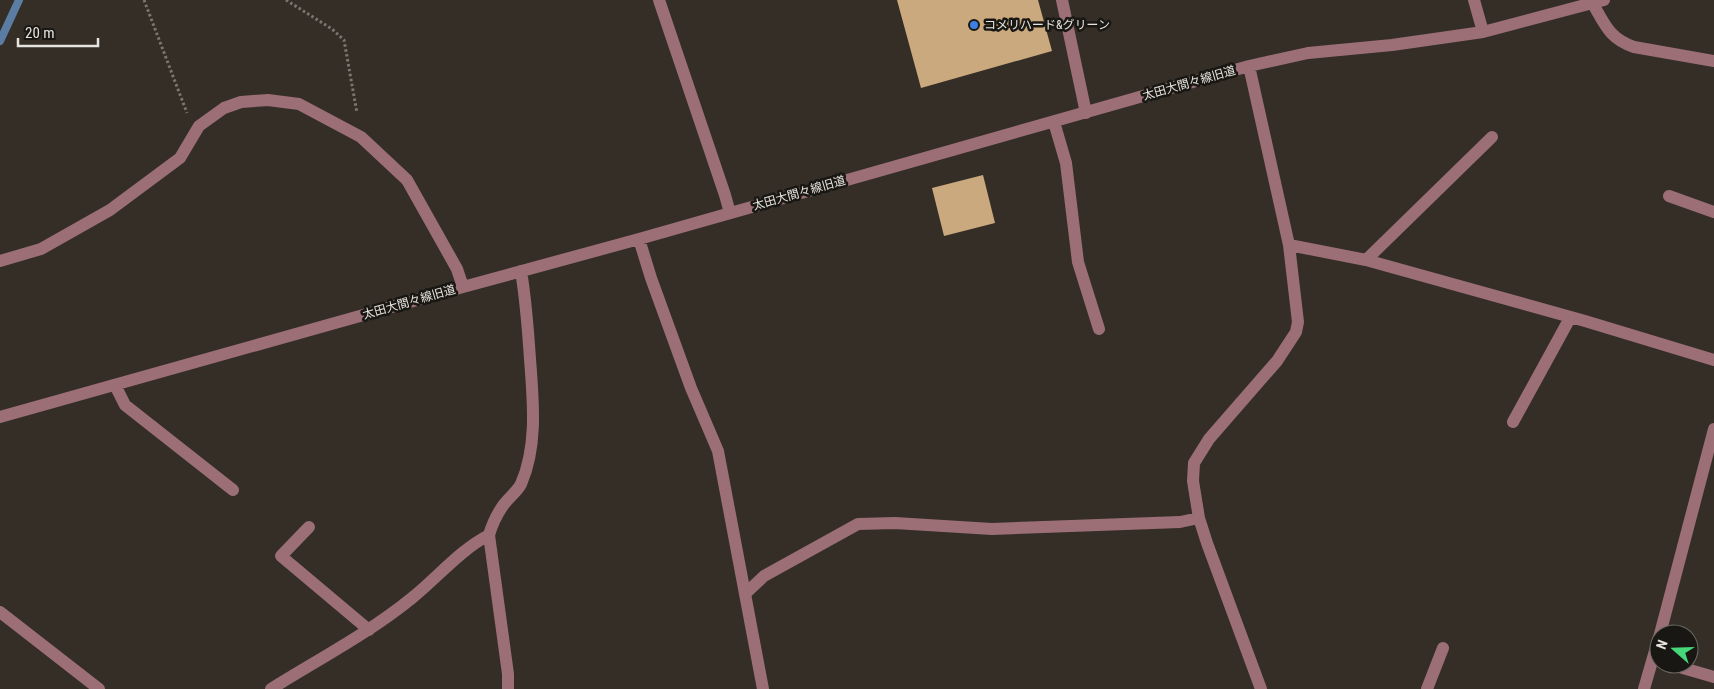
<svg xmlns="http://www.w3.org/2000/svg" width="1714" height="689" font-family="'Roboto Condensed','Noto Sans JP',sans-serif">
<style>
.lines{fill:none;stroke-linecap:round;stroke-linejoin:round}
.stream{stroke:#5c7da3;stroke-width:8}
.building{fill:#cba97e}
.path{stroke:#7b7670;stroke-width:3;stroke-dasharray:2.5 2.5;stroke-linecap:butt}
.minor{stroke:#9c6f76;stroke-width:12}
.shop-dot{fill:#3f7fe0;stroke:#191713;stroke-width:2}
.labels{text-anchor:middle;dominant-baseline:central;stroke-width:5;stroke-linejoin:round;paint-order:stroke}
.poi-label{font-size:12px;fill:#e7e3de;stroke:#191713;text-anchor:start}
.street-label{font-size:12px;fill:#e7e3de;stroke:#191713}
</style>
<rect width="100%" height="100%" fill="#342e27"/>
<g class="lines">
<path class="stream" d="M 0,41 L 19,0"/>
</g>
<path class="building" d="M 897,0 L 1038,0 L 1052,51 L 921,88 Z
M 983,175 L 995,223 L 944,236 L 932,188 Z"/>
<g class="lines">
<path class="path" d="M 144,0 L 187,113
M 286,0 L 332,29 L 344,40 L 357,113"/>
<path class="minor" d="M 659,0 L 725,195 L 730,213
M 1062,0 L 1086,113
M 1474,0 L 1483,32
M 1593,4 C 1605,25 1610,39 1634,47 L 1714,61
M 1249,66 L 1289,245 L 1298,322 L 1296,332 L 1277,361 L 1209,439 L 1194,463 L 1193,481 L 1199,518 L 1207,543 L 1261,689
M 1054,122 L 1066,163 L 1078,262 L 1099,329
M 1669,196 L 1714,212
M 639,239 L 651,278 L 691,388 L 718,451 L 763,689
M 1289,245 L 1366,260 L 1585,321 L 1714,360
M 1366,260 L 1492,137
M 0,261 L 41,249 L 110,210 L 180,158 L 199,126 L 224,108 L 241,102 L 268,100 L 299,104 L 361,137 L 407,180 L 457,269 L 463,287
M 115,385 L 125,405 L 233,490
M 0,417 L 463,287 L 639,239 L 1249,66 L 1308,53 L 1392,45 L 1483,32 L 1604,0
M 1513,422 L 1570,318
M 309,527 L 281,556 L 369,630
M 746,593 L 764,576 L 858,524 L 895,523 L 992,529 L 1180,522 L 1199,518
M 0,612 L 99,689
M 1660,634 L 1714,429
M 1669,664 L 1714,677
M 271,689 C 319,659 369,633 412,598 C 438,577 460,550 489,535
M 508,689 L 508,674 L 489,535 C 492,525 496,516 502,507 C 507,499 517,492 521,484 C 538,445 533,400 530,359 C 528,329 526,301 521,271
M 1427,689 L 1443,648
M 1644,689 L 1659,637"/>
</g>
<circle class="shop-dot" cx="974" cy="25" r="5"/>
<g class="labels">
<g class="poi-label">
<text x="984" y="25">コメリハード&amp;グリーン</text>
</g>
<g class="street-label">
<text transform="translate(1189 83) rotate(-16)">太田大間々線旧道</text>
<text transform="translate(799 193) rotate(-16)">太田大間々線旧道</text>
<text transform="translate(409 302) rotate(-16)">太田大間々線旧道</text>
</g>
</g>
<g transform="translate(1674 649) rotate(290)"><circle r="24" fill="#191713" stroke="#6b6964"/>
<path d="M0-4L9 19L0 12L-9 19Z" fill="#45d77a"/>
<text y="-8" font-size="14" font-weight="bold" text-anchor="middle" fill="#e7e3de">N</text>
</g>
<path d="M18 38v8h80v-8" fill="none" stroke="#e7e3de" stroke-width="2.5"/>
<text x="25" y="38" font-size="15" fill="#e7e3de" stroke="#191713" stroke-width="4" paint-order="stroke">20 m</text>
</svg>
